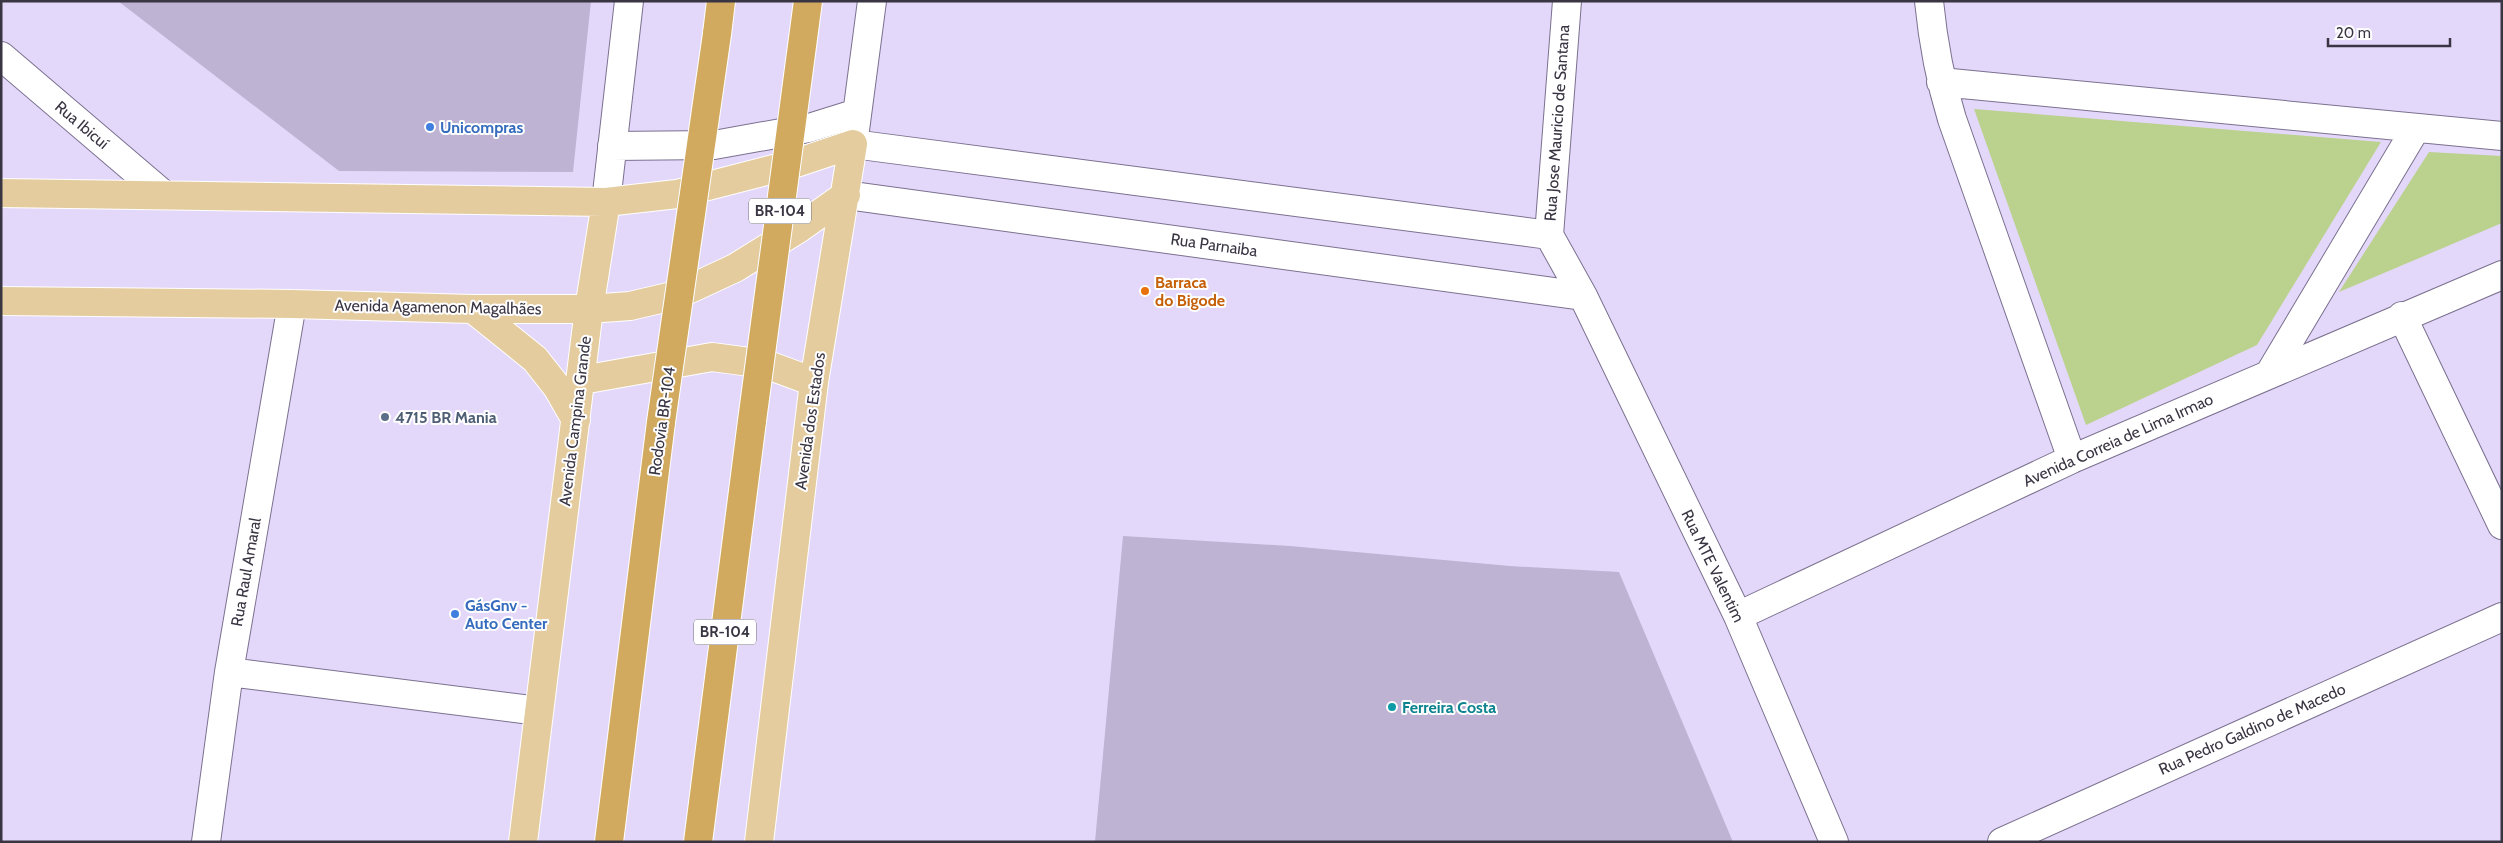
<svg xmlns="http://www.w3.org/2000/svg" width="2503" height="843" font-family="Cabin,sans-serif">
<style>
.green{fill:#bbd18e}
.building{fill:#beb3d3}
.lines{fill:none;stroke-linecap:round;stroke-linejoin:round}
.street-casing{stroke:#7b718f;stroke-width:30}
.secondary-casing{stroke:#7b718f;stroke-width:30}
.primary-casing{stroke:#fff;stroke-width:30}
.highway-casing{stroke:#fff;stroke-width:30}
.street{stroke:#fff;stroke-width:28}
.secondary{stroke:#fff;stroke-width:28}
.primary{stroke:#e4cc9f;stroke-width:28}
.highway{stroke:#d2aa5f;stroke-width:28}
.highway-bridge-casing{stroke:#fff;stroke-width:30;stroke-linecap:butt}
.highway-bridge{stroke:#d2aa5f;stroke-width:28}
.shop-dot{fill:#3f7fe0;stroke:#fff;stroke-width:2}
.food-dot{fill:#e8710a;stroke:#fff;stroke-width:2}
.service-dot{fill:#5c6f8a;stroke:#fff;stroke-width:2}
.culture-dot{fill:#0f9aa8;stroke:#fff;stroke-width:2}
.labels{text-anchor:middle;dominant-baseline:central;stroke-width:4;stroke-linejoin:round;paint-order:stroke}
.shield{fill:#fff;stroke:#75727b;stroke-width:1}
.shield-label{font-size:15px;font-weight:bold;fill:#3a3543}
.street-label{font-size:16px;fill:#3a3543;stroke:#fff}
.shop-label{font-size:16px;font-weight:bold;fill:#366cbe;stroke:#fff;text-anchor:start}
.food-label{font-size:16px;font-weight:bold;fill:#c56008;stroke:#fff;text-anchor:start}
.service-label{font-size:16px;font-weight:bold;fill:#4e5e75;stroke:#fff;text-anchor:start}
.culture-label{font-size:16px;font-weight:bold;fill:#0d838f;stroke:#fff;text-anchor:start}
</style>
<rect width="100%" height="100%" fill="#e4d8fa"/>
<path class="green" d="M 1974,109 L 2381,142 L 2257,345 L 2086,425 Z
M 2429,152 L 2502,156 L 2502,223 L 2339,292 Z"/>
<path class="building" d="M 118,1 L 591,1 L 573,172 L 339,171 Z
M 1123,536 L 1290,546 L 1510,566 L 1619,572 L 1733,842 L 1095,842 Z"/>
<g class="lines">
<defs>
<path id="street" d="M 1567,1 L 1549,235 L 1583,296 L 1738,616 L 1834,842
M 1929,1 C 1933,42 1940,80 1952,119 L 2072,459
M 1941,82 L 2502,136
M 853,144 L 1549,235
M 846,195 L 1583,296
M 2402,316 L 2502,525
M 2270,373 L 2416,128
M 1738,616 L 2072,459 L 2502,275
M 229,672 L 539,711
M 206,842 L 229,672 L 292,304
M 2002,842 L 2502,617"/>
<path id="secondary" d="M 1,56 L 164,195
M 855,130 L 872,1
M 612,146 L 714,145 L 809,128 L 857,113
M 606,202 L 629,1"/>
<path id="primary" d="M 1,193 L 606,202 L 677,194 L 793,164 L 853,144 L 814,382 L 759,842
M 1,301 L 292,304 L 473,309 L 589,309 L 630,306 L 677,295 L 735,268 L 798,229 L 846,195
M 473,309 L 535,359 L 557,387 L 576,420
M 582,380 L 712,357 L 765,364 L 814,382
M 523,842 L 589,309 L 606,202"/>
<path id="highway" d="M 717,34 L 721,1
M 609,842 L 661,422
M 698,842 L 752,421"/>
</defs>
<use href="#street" class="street-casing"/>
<use href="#secondary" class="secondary-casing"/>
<use href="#primary" class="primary-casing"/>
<use href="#highway" class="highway-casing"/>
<use href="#street" class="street"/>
<use href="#secondary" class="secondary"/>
<use href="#primary" class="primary"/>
<use href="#highway" class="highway"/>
<defs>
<path id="highway-bridge" d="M 752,421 L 808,1
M 661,422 L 717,34"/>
</defs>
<use href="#highway-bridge" class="highway-bridge-casing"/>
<use href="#highway-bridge" class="highway-bridge"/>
</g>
<g class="shop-dot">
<circle cx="430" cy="127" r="5"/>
<circle cx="455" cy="614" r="5"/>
</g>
<circle class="food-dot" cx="1145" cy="291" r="5"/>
<circle class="service-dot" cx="385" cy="417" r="5"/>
<circle class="culture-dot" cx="1392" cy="707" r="5"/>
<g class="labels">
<g class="shield">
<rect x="749" y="198.5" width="62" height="25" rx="4"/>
<rect x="694" y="619.5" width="62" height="25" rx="4"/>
</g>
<g class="shield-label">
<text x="780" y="211">BR-104</text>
<text x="725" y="632">BR-104</text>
</g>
<g class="street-label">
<text transform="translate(1557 123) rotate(-86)">Rua Jose Mauricio de Santana</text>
<text transform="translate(82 125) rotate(40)">Rua Ibicuí</text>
<text transform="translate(1214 245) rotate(8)">Rua Parnaiba</text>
<text transform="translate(438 307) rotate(1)">Avenida Agamenon Magalhães</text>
<text transform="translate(575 421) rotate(-83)">Avenida Campina Grande</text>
<text transform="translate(662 421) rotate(-82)">Rodovia BR-104</text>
<text transform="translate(810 421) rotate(-82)">Avenida dos Estados</text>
<text transform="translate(2118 440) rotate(-24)">Avenida Correia de Lima Irmao</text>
<text transform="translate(1713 566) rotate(64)">Rua MTE Valentim</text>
<text transform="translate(246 572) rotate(-80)">Rua Raul Amaral</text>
<text transform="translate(2252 729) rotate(-24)">Rua Pedro Galdino de Macedo</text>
</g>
<g class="shop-label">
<text x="440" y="127">Unicompras</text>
<text x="465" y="605">GásGnv -<tspan x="465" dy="18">Auto Center</tspan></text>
</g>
<g class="food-label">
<text x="1155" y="282">Barraca<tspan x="1155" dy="18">do Bigode</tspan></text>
</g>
<g class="service-label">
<text x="395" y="417">4715 BR Mania</text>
</g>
<g class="culture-label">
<text x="1402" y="707">Ferreira Costa</text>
</g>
</g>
<rect width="2503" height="843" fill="none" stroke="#3a3543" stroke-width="5"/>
<path d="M2328 38v8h122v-8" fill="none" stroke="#3a3543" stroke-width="2.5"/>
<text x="2336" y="38" font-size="15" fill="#3a3543" stroke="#ffffff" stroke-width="4" paint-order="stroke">20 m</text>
</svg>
